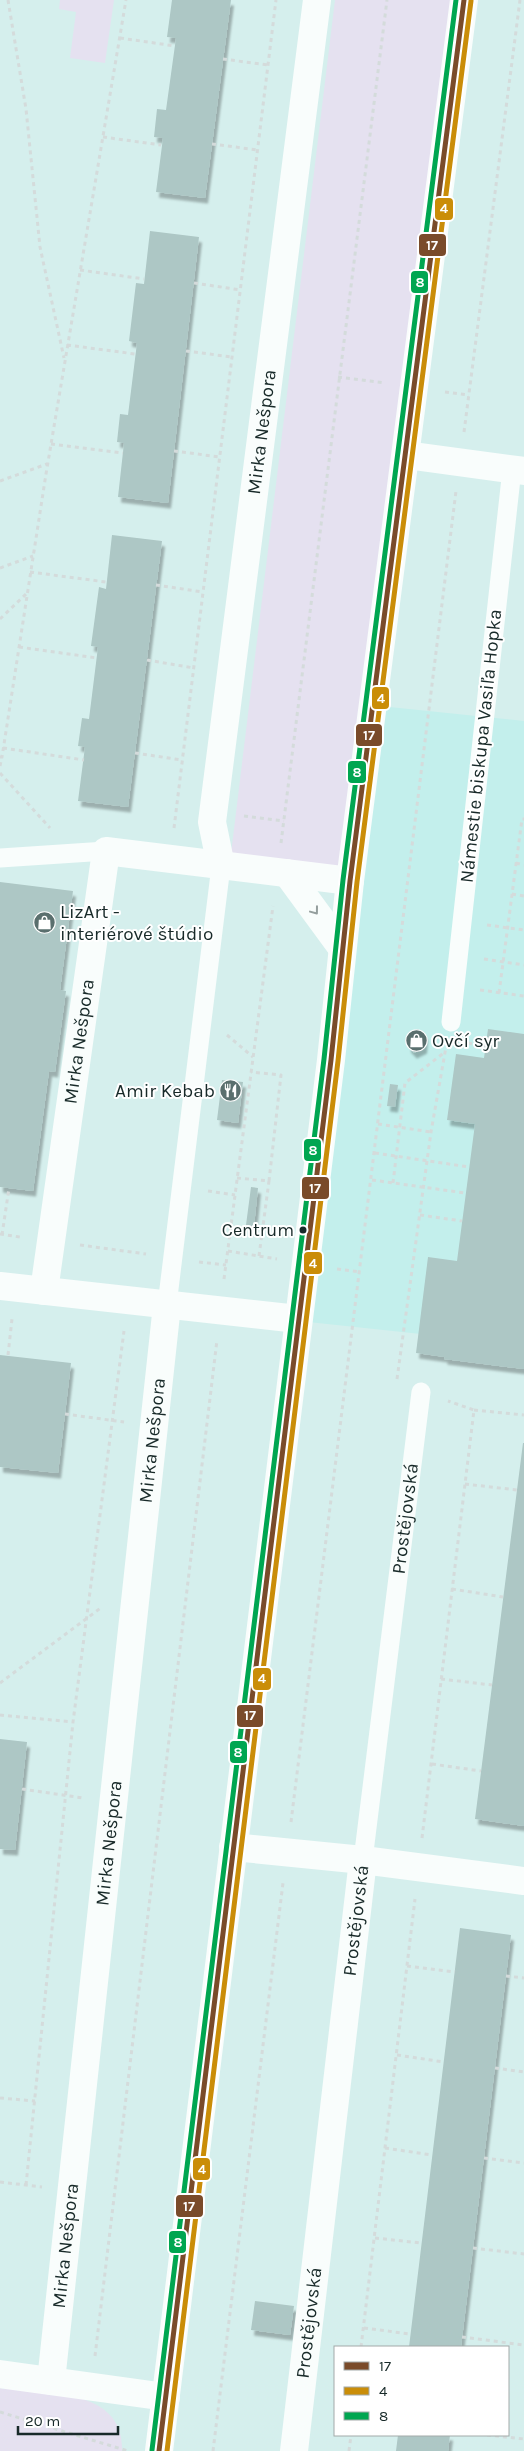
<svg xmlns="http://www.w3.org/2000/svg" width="524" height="2451" font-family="Karla,sans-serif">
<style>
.built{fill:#c3efec}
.green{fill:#e5e1f0}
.building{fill:#adc7c5;filter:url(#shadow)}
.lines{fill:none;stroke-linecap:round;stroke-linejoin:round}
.path{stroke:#d4dbdb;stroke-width:3;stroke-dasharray:4 4;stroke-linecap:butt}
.service{stroke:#f9fdfc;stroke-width:19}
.minor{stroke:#f9fdfc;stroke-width:28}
.tertiary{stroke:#f9fdfc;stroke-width:28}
.bus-1-casing{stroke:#fff;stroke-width:9}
.bus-2-casing{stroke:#fff;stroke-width:9}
.bus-3-casing{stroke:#fff;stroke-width:9}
.bus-1{stroke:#7a4b2a;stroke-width:5}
.bus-2{stroke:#ca8d08;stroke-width:5}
.bus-3{stroke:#00a651;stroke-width:5}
.oneway{stroke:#949e9d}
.bus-dot{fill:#182a29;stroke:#fff;stroke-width:2}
.labels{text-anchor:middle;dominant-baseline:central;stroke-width:4;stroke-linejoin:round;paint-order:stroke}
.bus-label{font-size:18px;fill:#182a29;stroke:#fff;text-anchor:end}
.street-label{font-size:19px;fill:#182a29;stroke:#fff}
.poi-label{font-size:19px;fill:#182a29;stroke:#fff;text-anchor:start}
.line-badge{stroke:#fff;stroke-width:2}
.badge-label{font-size:14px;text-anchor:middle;font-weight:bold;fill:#fff}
</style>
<defs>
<filter id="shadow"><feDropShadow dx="3" dy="5.5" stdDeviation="1" flood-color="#0004"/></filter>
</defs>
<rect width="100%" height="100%" fill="#d5efed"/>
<path class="built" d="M 380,706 L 524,721 L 524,1345 L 299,1321 Z"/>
<path class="green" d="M 60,0 L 114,0 L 105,63 L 70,58 L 76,12 L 59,9 Z
M 335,0 L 461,0 L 359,870 L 230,862 Z
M 0,2388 C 44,2393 125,2388 122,2451 L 0,2451 Z"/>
<path class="building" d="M 172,0 L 231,0 L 205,198 L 156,192 L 163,138 L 154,137 L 157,109 L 166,110 L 176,38 L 167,37 Z
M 150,231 L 199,237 L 168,503 L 118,497 L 124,443 L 117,442 L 120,414 L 128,415 L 137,343 L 129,341 L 136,283 L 144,284 Z
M 112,535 L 162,541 L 128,807 L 78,801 L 85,747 L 78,746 L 82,718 L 89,719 L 98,647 L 91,646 L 99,587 L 106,589 Z
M 0,882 L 73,891 L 60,990 L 66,991 L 55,1072 L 49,1071 L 33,1191 L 0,1187 Z
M 418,1029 L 425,1035 L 424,1048 L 414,1053 L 408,1047 L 409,1034 Z
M 488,1029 L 524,1034 L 524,1369 L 444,1359 L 445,1357 L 416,1353 L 428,1257 L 457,1261 L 475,1124 L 447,1120 L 456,1054 L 484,1058 Z
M 222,1080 L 243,1082 L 238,1123 L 217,1120 Z
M 390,1084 L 398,1085 L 395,1107 L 387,1106 Z
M 251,1187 L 258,1188 L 254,1226 L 246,1225 Z
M 0,1355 L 71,1363 L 58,1473 L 0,1467 Z
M 523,1443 L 524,1443 L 524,1826 L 475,1819 Z
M 0,1739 L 27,1742 L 15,1850 L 0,1849 Z
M 460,1928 L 511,1935 L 461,2347 L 409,2347 Z
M 255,2301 L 294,2306 L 290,2335 L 251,2330 Z
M 398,2435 L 450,2435 L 448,2451 L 396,2451 Z"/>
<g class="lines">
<path class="path" d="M 8,0 L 26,109 L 40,247 L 64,358
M 120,38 L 175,46
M 223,59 L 268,65
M 103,137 L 161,145
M 212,144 L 258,150
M 80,270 L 144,279
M 194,283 L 241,290
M 67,345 L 135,354
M 186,351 L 232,357
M 338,377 L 385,383
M 445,392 L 469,395
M 464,432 L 520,0
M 51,444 L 123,453
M 174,451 L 220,457
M 0,481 L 47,464
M 0,568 L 33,556
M 30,572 L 106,582
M 156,585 L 203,592
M 0,619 L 26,594
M 19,647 L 97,658
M 147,660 L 194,668
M 3,748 L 84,760
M 135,753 L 182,760
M 0,757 L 2,757 L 46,474 L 126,0
M 0,766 L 2,757
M 0,773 L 50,828
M 244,816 L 284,821
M 174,828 L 276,0
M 281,843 L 387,0
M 516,863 L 524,865
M 512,894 L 524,896
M 487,925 L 524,930
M 484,959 L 524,965
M 480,990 L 524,996
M 499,993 L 522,819 L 524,819
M 227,1035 L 253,1057
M 468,1043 L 486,1046
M 378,1124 L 431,1132
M 375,1153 L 469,1167
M 237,1178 L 269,1181 L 281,1075 L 251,1072
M 372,1180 L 465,1193
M 393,1183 L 405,1083 L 445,1052
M 208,1191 L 235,1195
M 420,1215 L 462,1221
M 0,1234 L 20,1237
M 2,1235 L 9,1188
M 80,1245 L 146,1254
M 228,1251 L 277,1259
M 259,1256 L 269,1181
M 199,1262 L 226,1265
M 337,1269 L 360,1272
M 224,1279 L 273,906
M 8,1355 L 12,1319
M 397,1379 L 431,1132 L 446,1047
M 474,1410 L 524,1415
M 65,1414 L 124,1422
M 465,1484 L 517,1490
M 452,1589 L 503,1597
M 441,1679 L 492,1685
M 0,1683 L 102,1607
M 0,1715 L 73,1722
M 432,1764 L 481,1771
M 22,1789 L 83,1798
M 291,1822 L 456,491
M 422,1838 L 474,1410 L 448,1401
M 407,1966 L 455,1972
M 506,1976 L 524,1978
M 397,2055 L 444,2062
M 495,2068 L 524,2072
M 0,2098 L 35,2101
M 385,2148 L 432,2155
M 484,2158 L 524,2163
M 0,2182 L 42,2187
M 26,2185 L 73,1722 L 124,1331
M 375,2238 L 421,2243
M 473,2248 L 524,2254
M 364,2328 L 410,2334
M 462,2337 L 524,2345
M 361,2347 L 415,1899
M 95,2356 L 217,1340
M 0,2412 L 128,2451
M 487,2435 L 524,2439
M 213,2451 L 283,1883
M 349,2451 L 351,2435"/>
<g class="service">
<path d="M 0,858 L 106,851"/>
<path d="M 451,1022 L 512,469"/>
<path d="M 167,1305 L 221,866"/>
<path id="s1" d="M 363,1860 L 421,1392"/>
</g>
<g class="minor">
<path d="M 406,455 L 524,471"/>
<path id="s2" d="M 221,866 L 212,822 L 317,0"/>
<path d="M 287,873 L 342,948"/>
<path d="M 0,1286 L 298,1319"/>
<path id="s3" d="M 44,1291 L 106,851 L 350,881"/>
<path d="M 233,1847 L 363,1860 L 524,1881"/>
<path d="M 0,2374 L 166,2397"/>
<path id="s4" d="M 51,2381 L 167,1305"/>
<path id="s5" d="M 294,2451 L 363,1860"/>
</g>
<path class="tertiary" d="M 159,2451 L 331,1060 L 350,881 L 464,0"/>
<defs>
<path id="bus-1" d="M 159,2451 L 331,1060 L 350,881 L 464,0"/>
<path id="bus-2" d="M 167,2451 L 338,1061 L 357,882 L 471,1"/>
<path id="bus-3" d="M 152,2450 L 324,1059 L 343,880 L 456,0"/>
</defs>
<use href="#bus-1" class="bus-1-casing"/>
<use href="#bus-2" class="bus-2-casing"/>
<use href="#bus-3" class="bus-3-casing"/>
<use href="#bus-1" class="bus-1"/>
<use href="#bus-2" class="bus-2"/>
<use href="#bus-3" class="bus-3"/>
</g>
<defs><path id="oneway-chevron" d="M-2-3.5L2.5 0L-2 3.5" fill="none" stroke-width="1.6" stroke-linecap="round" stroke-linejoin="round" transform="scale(1.25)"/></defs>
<use class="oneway" href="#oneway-chevron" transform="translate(315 911) rotate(53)"/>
<defs>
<symbol id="shop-disc" viewBox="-11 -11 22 22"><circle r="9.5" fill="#5a6f6e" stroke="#fff"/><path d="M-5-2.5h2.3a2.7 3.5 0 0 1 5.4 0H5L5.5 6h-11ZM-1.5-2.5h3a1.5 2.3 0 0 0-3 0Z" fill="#fff"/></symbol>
<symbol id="restaurant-disc" viewBox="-11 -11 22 22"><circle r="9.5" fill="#5a6f6e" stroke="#fff"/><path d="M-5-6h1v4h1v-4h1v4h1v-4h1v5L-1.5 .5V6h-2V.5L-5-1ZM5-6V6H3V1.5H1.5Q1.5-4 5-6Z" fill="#fff"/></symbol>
</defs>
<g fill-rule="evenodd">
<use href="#shop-disc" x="32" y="910" width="25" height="25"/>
<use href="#shop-disc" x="404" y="1028" width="25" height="25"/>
<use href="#restaurant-disc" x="218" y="1078" width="25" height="25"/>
</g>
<circle class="bus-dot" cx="303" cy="1230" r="4.5"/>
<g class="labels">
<g class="bus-label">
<text x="294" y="1230">Centrum</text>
</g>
<g class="street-label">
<text stroke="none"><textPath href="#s2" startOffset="438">Mirka Nešpora</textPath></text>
<text transform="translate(481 746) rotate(-84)">Námestie biskupa Vasiľa Hopka</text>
<text stroke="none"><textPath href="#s3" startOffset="252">Mirka Nešpora</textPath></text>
<text stroke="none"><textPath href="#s4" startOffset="946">Mirka Nešpora</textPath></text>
<text stroke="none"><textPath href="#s1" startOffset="344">Prostějovská</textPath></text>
<text stroke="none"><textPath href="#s4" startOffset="541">Mirka Nešpora</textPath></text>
<text stroke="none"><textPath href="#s5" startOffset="534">Prostějovská</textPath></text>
<text stroke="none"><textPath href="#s4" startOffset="136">Mirka Nešpora</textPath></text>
<text stroke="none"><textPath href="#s5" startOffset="129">Prostějovská</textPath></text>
</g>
<g class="poi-label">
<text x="60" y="912">LizArt -<tspan x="60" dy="22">interiérové štúdio</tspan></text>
<text x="432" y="1041">Ovčí syr</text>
<text x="215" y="1091" text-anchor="end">Amir Kebab</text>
</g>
</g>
<g class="line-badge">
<rect x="434" y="197" width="20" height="24" rx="5" fill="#ca8d08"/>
<rect x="418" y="233" width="29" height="24" rx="5" fill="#7a4b2a"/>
<rect x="410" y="270" width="19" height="24" rx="5" fill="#00a651"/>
<rect x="371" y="686" width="19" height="24" rx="5" fill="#ca8d08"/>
<rect x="355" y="723" width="28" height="24" rx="5" fill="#7a4b2a"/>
<rect x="347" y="760" width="20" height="24" rx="5" fill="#00a651"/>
<rect x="303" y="1138" width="19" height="24" rx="5" fill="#00a651"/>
<rect x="301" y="1176" width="29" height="24" rx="5" fill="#7a4b2a"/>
<rect x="303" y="1251" width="20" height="24" rx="5" fill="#ca8d08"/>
<rect x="252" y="1667" width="20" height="24" rx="5" fill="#ca8d08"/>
<rect x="236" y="1704" width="28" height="24" rx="5" fill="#7a4b2a"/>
<rect x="229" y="1740" width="19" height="24" rx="5" fill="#00a651"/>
<rect x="192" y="2157" width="19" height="24" rx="5" fill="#ca8d08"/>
<rect x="175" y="2194" width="29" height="24" rx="5" fill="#7a4b2a"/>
<rect x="168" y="2230" width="19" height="24" rx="5" fill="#00a651"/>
</g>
<g class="badge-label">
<text x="444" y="213">4</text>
<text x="432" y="250">17</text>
<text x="420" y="287">8</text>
<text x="381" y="703">4</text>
<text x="369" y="740">17</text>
<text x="357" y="777">8</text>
<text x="313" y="1155">8</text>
<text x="315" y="1193">17</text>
<text x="313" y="1268">4</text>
<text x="262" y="1683">4</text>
<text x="250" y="1720">17</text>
<text x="238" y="1757">8</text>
<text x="202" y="2174">4</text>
<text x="189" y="2211">17</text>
<text x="178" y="2247">8</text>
</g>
<rect x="334" y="2346" width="175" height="90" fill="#ffffff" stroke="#a3aaa9"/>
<rect x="344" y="2362" width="25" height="8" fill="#7a4b2a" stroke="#a3aaa9"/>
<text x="379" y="2371" font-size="15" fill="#182a29">17</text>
<rect x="344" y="2387" width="25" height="8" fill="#ca8d08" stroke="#a3aaa9"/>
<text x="379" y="2396" font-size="15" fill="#182a29">4</text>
<rect x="344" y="2412" width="25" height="8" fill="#00a651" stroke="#a3aaa9"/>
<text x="379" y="2421" font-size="15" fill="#182a29">8</text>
<path d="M18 2426v8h100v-8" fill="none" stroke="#182a29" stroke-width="2.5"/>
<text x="25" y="2426" font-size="15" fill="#182a29" stroke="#ffffff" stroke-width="4" paint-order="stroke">20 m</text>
</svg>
